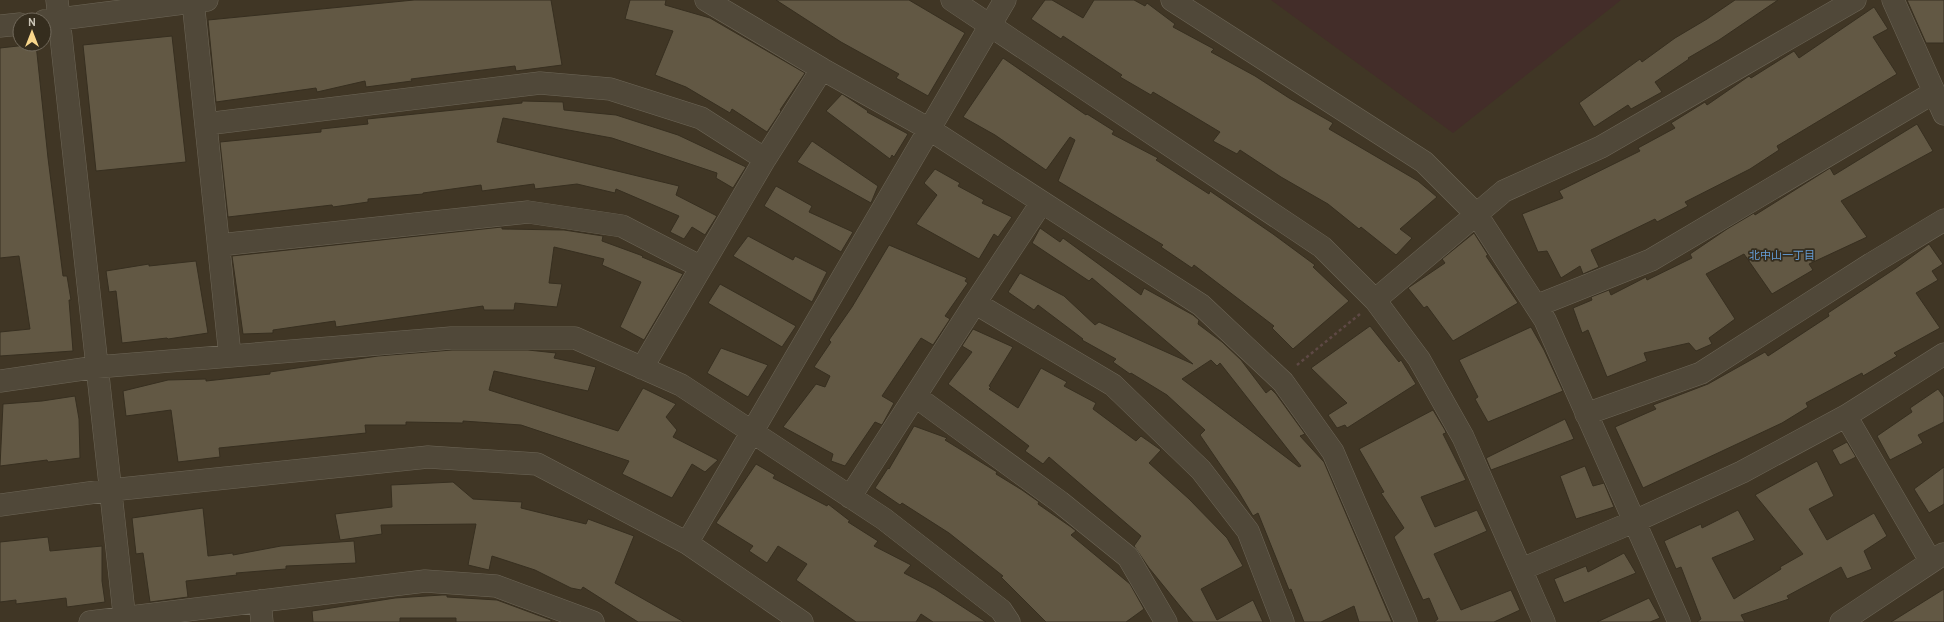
<svg xmlns="http://www.w3.org/2000/svg" width="1944" height="622" font-family="Overpass,'Noto Sans JP',sans-serif">
<style>
.green{fill:#432d29}
.building{fill:#625844;stroke:#372f20;fill-rule:evenodd}
.lines{fill:none;stroke-linecap:round;stroke-linejoin:round}
.minor-casing{stroke:#6d6657;stroke-width:23}
.path{stroke:#5e4945;stroke-width:2.5;stroke-dasharray:3 3;stroke-linecap:butt}
.minor{stroke:#504839;stroke-width:22}
.labels{text-anchor:middle;dominant-baseline:central;stroke-width:3.5;stroke-linejoin:round;paint-order:stroke}
.neighbourhood-label{font-size:11px;fill:#659dd6;stroke:#352d1e}
</style>
<rect width="100%" height="100%" fill="#403625"/>
<path class="green" d="M 1271,0 L 1621,0 L 1453,133 Z"/>
<path class="building" d="M 414,0 L 551,0 L 562,65 L 516,71 L 515,66 L 411,79 L 412,81 L 366,87 L 365,81 L 317,92 L 316,88 L 216,102 L 208,20 Z
M 630,0 L 666,0 L 665,5 L 710,18 L 805,73 L 780,110 L 781,111 L 767,132 L 732,109 L 730,113 L 686,87 L 655,75 L 673,31 L 625,19 Z
M 776,0 L 909,0 L 965,33 L 928,96 L 896,78 L 899,74 L 841,42 Z
M 1045,0 L 1052,0 L 1083,18 L 1094,0 L 1134,0 L 1145,6 L 1147,3 L 1175,24 L 1173,27 L 1214,49 L 1211,52 L 1255,76 L 1289,98 L 1333,123 L 1329,129 L 1418,181 L 1437,197 L 1400,229 L 1412,238 L 1396,255 L 1361,227 L 1359,229 L 1328,204 L 1281,177 L 1240,150 L 1237,154 L 1213,141 L 1220,132 L 1153,92 L 1151,95 L 1120,77 L 1122,75 L 1063,36 L 1061,39 L 1031,19 Z
M 1735,0 L 1778,0 L 1719,40 L 1688,58 L 1689,59 L 1655,82 L 1662,92 L 1631,109 L 1628,105 L 1594,127 L 1579,103 L 1640,59 L 1642,62 L 1675,38 L 1707,19 Z
M 1907,0 L 1944,0 L 1944,43 L 1926,43 Z
M 1874,7 L 1888,29 L 1873,37 L 1897,74 L 1777,146 L 1779,150 L 1750,169 L 1685,202 L 1688,206 L 1657,222 L 1655,219 L 1591,250 L 1599,267 L 1583,274 L 1580,266 L 1561,278 L 1547,251 L 1538,252 L 1522,214 L 1563,198 L 1559,191 L 1640,151 L 1638,148 L 1675,128 L 1671,123 L 1705,102 L 1707,105 L 1749,76 L 1751,78 L 1794,51 L 1799,58 Z
M 172,36 L 186,162 L 96,171 L 83,45 Z
M 36,44 L 48,158 L 63,276 L 67,276 L 71,300 L 69,300 L 73,351 L 0,356 L 0,332 L 30,329 L 19,256 L 0,258 L 0,48 Z
M 1003,58 L 1086,115 L 1087,114 L 1114,131 L 1112,134 L 1158,158 L 1156,160 L 1209,194 L 1210,191 L 1273,234 L 1315,265 L 1313,267 L 1349,301 L 1293,349 L 1272,328 L 1274,326 L 1194,265 L 1192,268 L 1161,247 L 1163,245 L 1058,181 L 1075,140 L 1070,137 L 1046,170 L 995,135 L 963,117 Z
M 842,94 L 868,111 L 867,112 L 908,134 L 894,157 L 892,155 L 890,159 L 826,111 Z
M 522,101 L 563,102 L 564,110 L 616,115 L 678,135 L 746,167 L 733,188 L 716,178 L 717,173 L 612,138 L 503,118 L 497,142 L 679,186 L 676,195 L 717,216 L 705,235 L 692,227 L 684,239 L 670,232 L 679,216 L 616,189 L 615,193 L 577,184 L 535,189 L 534,184 L 482,191 L 481,185 L 423,193 L 423,194 L 368,199 L 368,202 L 333,207 L 332,205 L 228,217 L 220,142 L 321,132 L 321,129 L 368,124 L 367,119 L 522,103 Z
M 1917,124 L 1933,151 L 1841,201 L 1867,237 L 1809,264 L 1813,270 L 1772,294 L 1744,254 L 1706,274 L 1735,319 L 1709,338 L 1712,344 L 1696,351 L 1689,343 L 1644,353 L 1647,361 L 1607,377 L 1588,330 L 1582,333 L 1573,308 L 1592,300 L 1591,297 L 1609,290 L 1611,295 L 1646,277 L 1647,280 L 1692,258 L 1690,254 L 1727,229 L 1754,213 L 1755,215 L 1830,168 L 1834,175 Z
M 812,141 L 878,186 L 871,203 L 797,162 Z
M 935,169 L 960,183 L 958,186 L 984,200 L 982,203 L 1012,217 L 998,237 L 994,234 L 979,259 L 916,224 L 937,195 L 924,183 Z
M 776,186 L 812,206 L 809,212 L 853,232 L 841,252 L 764,206 Z
M 502,227 L 502,229 L 564,230 L 603,236 L 602,241 L 643,256 L 642,257 L 683,274 L 644,340 L 620,327 L 641,282 L 602,265 L 604,259 L 554,247 L 549,283 L 562,284 L 557,307 L 515,303 L 514,310 L 484,310 L 483,306 L 336,327 L 335,321 L 273,330 L 273,333 L 243,334 L 232,256 Z
M 1040,228 L 1060,242 L 1063,238 L 1141,295 L 1144,288 L 1193,315 L 1199,320 L 1198,324 L 1222,342 L 1241,360 L 1266,393 L 1271,389 L 1276,394 L 1305,434 L 1300,436 L 1324,462 L 1392,622 L 1359,622 L 1354,606 L 1321,622 L 1304,622 L 1291,589 L 1289,590 L 1258,513 L 1253,516 L 1237,489 L 1200,435 L 1205,430 L 1167,395 L 1131,373 L 1130,374 L 1113,362 L 1116,359 L 1082,340 L 1083,339 L 1038,305 L 1034,310 L 1008,292 L 1020,273 L 1064,296 L 1095,325 L 1099,322 L 1193,364 L 1092,278 L 1089,281 L 1032,243 ZM 1211,360 L 1217,366 L 1220,363 L 1301,466 L 1299,467 L 1182,379 Z
M 1474,233 L 1488,255 L 1486,256 L 1518,303 L 1453,341 L 1427,306 L 1424,308 L 1408,288 L 1445,263 L 1442,259 Z
M 748,236 L 793,260 L 795,256 L 827,272 L 812,302 L 733,256 Z
M 1929,244 L 1943,264 L 1932,271 L 1938,280 L 1916,293 L 1940,328 L 1894,353 L 1897,356 L 1863,376 L 1862,373 L 1806,403 L 1808,407 L 1782,423 L 1643,488 L 1615,427 L 1656,409 L 1653,405 L 1708,384 L 1765,352 L 1768,356 L 1829,316 L 1828,313 L 1896,268 Z
M 889,245 L 967,278 L 965,281 L 968,283 L 945,316 L 950,319 L 933,345 L 921,338 L 882,396 L 894,403 L 882,425 L 875,422 L 845,466 L 831,461 L 833,454 L 783,427 L 816,384 L 825,387 L 830,376 L 814,367 L 831,342 L 829,340 L 852,307 Z
M 196,261 L 208,333 L 168,339 L 167,338 L 122,343 L 116,291 L 109,292 L 106,271 L 149,264 L 149,266 Z
M 720,284 L 796,326 L 782,347 L 708,303 Z
M 1370,326 L 1399,362 L 1401,360 L 1416,384 L 1347,428 L 1345,425 L 1337,428 L 1328,415 L 1347,403 L 1311,368 Z
M 1531,327 L 1544,350 L 1563,391 L 1488,422 L 1475,399 L 1478,397 L 1459,360 Z
M 973,329 L 1013,347 L 989,386 L 991,387 L 989,389 L 1018,408 L 1041,368 L 1067,382 L 1064,386 L 1096,403 L 1093,409 L 1136,441 L 1141,436 L 1161,450 L 1149,463 L 1189,499 L 1227,538 L 1243,566 L 1201,589 L 1217,620 L 1253,600 L 1263,622 L 1193,622 L 1149,568 L 1134,546 L 1141,536 L 1049,457 L 1043,464 L 1025,451 L 1029,446 L 948,384 L 972,352 L 962,346 Z
M 721,348 L 768,365 L 748,397 L 707,373 Z
M 452,350 L 528,350 L 556,353 L 554,358 L 596,367 L 588,391 L 494,371 L 489,390 L 618,431 L 643,388 L 676,404 L 666,417 L 677,430 L 673,437 L 718,460 L 705,472 L 692,464 L 672,498 L 622,474 L 629,461 L 521,425 L 463,421 L 463,423 L 406,422 L 406,425 L 365,425 L 366,433 L 219,448 L 220,457 L 178,462 L 171,410 L 126,416 L 123,391 L 168,380 L 206,379 L 206,381 L 270,374 L 270,372 L 378,356 Z
M 1938,389 L 1944,397 L 1944,422 L 1918,435 L 1923,443 L 1890,460 L 1877,436 L 1912,412 L 1910,408 Z
M 75,396 L 79,419 L 80,458 L 48,462 L 47,460 L 0,466 L 3,404 L 42,401 Z
M 1433,410 L 1445,430 L 1446,433 L 1443,434 L 1466,480 L 1421,497 L 1435,527 L 1477,510 L 1487,531 L 1434,554 L 1461,610 L 1511,590 L 1520,610 L 1494,622 L 1434,622 L 1438,619 L 1429,598 L 1423,600 L 1394,537 L 1404,528 L 1381,493 L 1384,492 L 1359,449 Z
M 1565,419 L 1574,439 L 1491,470 L 1486,458 Z
M 914,426 L 947,438 L 945,440 L 997,472 L 996,474 L 1022,490 L 1039,502 L 1038,504 L 1071,527 L 1076,531 L 1071,535 L 1130,584 L 1144,609 L 1126,622 L 1046,622 L 1001,577 L 1003,576 L 949,533 L 902,503 L 900,505 L 875,488 L 888,468 L 889,469 Z
M 1847,442 L 1856,457 L 1840,465 L 1832,450 Z
M 1817,461 L 1834,496 L 1809,509 L 1827,540 L 1874,513 L 1887,536 L 1864,551 L 1872,569 L 1847,579 L 1841,567 L 1787,596 L 1789,599 L 1741,615 L 1745,622 L 1697,622 L 1701,619 L 1681,567 L 1676,569 L 1664,541 L 1701,524 L 1702,528 L 1738,510 L 1755,540 L 1712,558 L 1734,599 L 1781,569 L 1780,567 L 1803,554 L 1755,495 Z
M 756,464 L 775,475 L 773,478 L 827,506 L 828,504 L 850,521 L 848,522 L 878,541 L 874,546 L 911,565 L 904,573 L 935,589 L 986,622 L 933,622 L 921,614 L 916,622 L 856,622 L 796,580 L 807,564 L 778,546 L 767,563 L 749,551 L 753,546 L 716,523 Z
M 1585,466 L 1593,486 L 1604,483 L 1614,507 L 1576,519 L 1560,476 Z
M 1944,467 L 1944,504 L 1929,513 L 1914,489 Z
M 453,482 L 473,499 L 522,502 L 521,508 L 586,524 L 588,519 L 634,536 L 615,583 L 684,622 L 638,622 L 583,587 L 581,590 L 571,588 L 535,570 L 492,556 L 489,570 L 468,565 L 476,524 L 381,525 L 382,534 L 340,540 L 335,514 L 392,507 L 391,485 Z
M 203,508 L 208,556 L 233,553 L 233,555 L 281,546 L 354,541 L 356,563 L 286,566 L 286,569 L 236,573 L 237,575 L 186,581 L 188,597 L 150,602 L 143,553 L 136,554 L 132,518 Z
M 48,537 L 50,551 L 102,546 L 102,581 L 105,602 L 67,607 L 66,598 L 16,604 L 16,600 L 0,602 L 0,542 Z
M 1624,553 L 1636,573 L 1564,603 L 1554,579 L 1586,566 L 1588,572 Z
M 1944,589 L 1944,622 L 1891,622 Z
M 442,595 L 447,595 L 447,597 L 497,600 L 551,620 L 551,622 L 456,622 L 456,618 L 400,618 L 400,622 L 313,622 L 312,611 L 395,598 Z
M 1649,598 L 1660,618 L 1650,622 L 1597,622 Z"/>
<g class="lines">
<defs>
<path id="minor" d="M 57,0 L 125,622
M 706,0 L 822,69 L 929,129 L 1201,305 L 1283,382 L 1333,452 L 1406,622
M 952,0 L 1322,247 L 1375,300 L 1419,359 L 1463,437 L 1544,622
M 1172,0 L 1424,162 L 1477,215 L 1545,320 L 1679,622
M 1893,0 L 1944,114
M 193,1 L 230,356
M 44,21 L 207,0
M 0,26 L 20,24
M 206,124 L 540,83 L 610,89 L 701,118 L 765,159
M 219,245 L 528,212 L 622,226 L 701,267
M 1375,300 L 1504,191 L 1601,147 L 1855,0
M 975,303 L 1113,385 L 1201,470 L 1248,531 L 1283,622
M 1536,306 L 1651,260 L 1933,93
M 642,368 L 765,159 L 822,69
M 0,381 L 97,367 L 451,338 L 575,338 L 681,385 L 884,519 L 1001,610 L 1009,622
M 915,396 L 1060,502 L 1128,557 L 1166,622
M 1586,414 L 1701,373 L 1871,264 L 1944,220
M 1846,416 L 1931,562
M 850,497 L 975,303 L 1042,202
M 0,505 L 111,490 L 428,457 L 537,464 L 687,543 L 802,622
M 687,543 L 1005,0
M 1522,569 L 1633,522 L 1742,472 L 1846,416 L 1944,354
M 260,601 L 262,622
M 90,622 L 425,581 L 496,586 L 593,622
M 1841,622 L 1943,554"/>
</defs>
<use href="#minor" class="minor-casing"/>
<path class="path" d="M 1297,365 L 1360,314"/>
<use href="#minor" class="minor"/>
</g>
<g class="labels">
<g class="neighbourhood-label">
<text x="1782" y="256">北中山一丁目</text>
</g>
</g>
<g transform="translate(32 32)"><circle r="19" fill="#352d1e" stroke="#71695b"/>
<path d="M0-3L7 15L0 10L-7 15Z" fill="#f9d78c"/>
<text y="-6" font-size="11" font-weight="bold" text-anchor="middle" fill="#cac4b6">N</text>
</g>
</svg>
